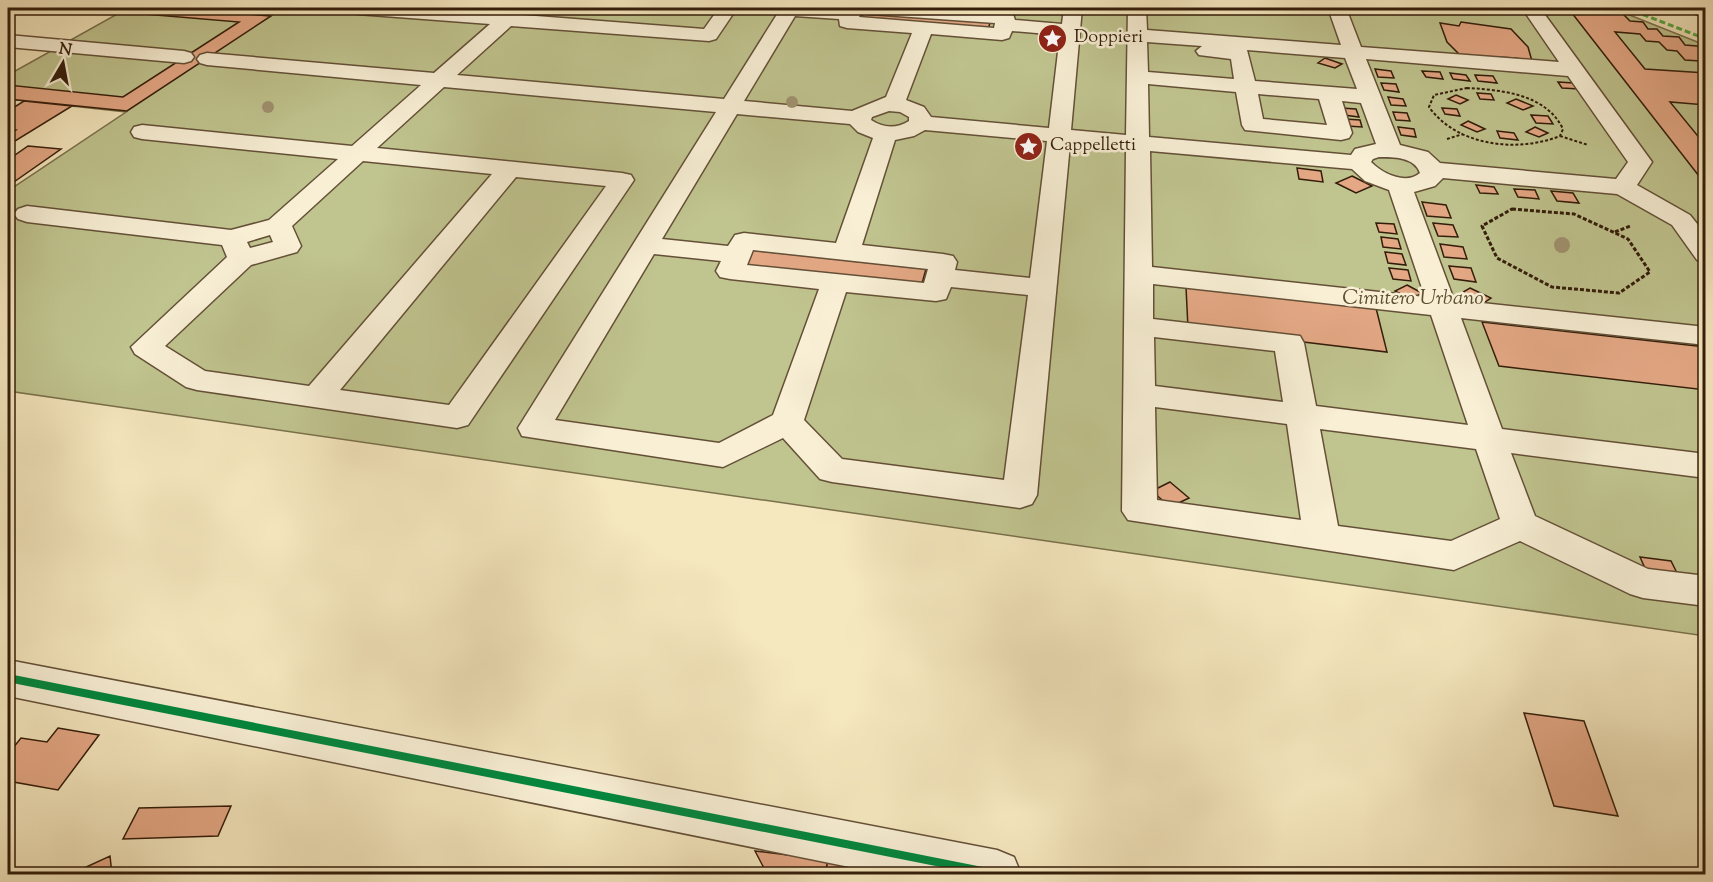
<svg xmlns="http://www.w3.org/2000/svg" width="1713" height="882" font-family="'Sorts Mill Goudy',serif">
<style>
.green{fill:#c0c48f;stroke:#7a704c;stroke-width:1.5}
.building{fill:#e4a885;stroke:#331d0a;stroke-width:1.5}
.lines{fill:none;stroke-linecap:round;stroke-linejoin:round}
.minor-casing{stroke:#645037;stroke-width:3}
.path-far1{stroke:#331d0a;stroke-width:2;stroke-dasharray:3 2;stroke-linecap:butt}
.path{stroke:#331d0a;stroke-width:3;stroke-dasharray:4 2;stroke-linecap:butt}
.minor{fill:#f8efd5;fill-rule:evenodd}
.rail-casing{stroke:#331d0a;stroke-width:4.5}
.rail{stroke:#f8efd5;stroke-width:3;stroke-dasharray:8;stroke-linecap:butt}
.quiet{stroke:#54a941;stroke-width:3;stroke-dasharray:6 3;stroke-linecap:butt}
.cycleway-casing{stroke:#f8efd5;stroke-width:11}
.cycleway{stroke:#00873e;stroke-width:8}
.tree{fill:#a19371}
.labels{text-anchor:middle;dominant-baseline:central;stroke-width:5;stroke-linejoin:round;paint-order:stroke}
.far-poi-label{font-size:18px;fill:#331d0a;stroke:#f8efd5;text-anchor:start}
.park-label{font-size:21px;font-style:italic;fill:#5d4f32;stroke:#f8efd5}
</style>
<rect width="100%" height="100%" fill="#f5e7be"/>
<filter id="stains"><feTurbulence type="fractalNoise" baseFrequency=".00333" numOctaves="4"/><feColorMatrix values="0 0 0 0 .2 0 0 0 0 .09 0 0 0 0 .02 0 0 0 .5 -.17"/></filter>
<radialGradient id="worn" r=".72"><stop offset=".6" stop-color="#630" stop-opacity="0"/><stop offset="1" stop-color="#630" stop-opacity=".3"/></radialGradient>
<path class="green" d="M 128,8 L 1612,8 L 1705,45 L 1705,636 L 8,391 L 8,191 L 126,112 L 8,99 L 8,75 Z"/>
<path class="building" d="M 128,8 L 169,8 L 271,16 L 127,111 L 8,99 L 8,85 L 123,97 L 239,22 L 120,12 Z
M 1568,8 L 1606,8 L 1611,13 L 1623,14 L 1630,21 L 1643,22 L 1648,29 L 1657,29 L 1663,36 L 1679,37 L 1685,45 L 1697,46 L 1706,54 L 1706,67 L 1700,61 L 1685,60 L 1677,51 L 1667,50 L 1659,42 L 1646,41 L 1640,34 L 1615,32 L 1645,69 L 1706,73 L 1706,105 L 1670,102 L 1706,146 L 1706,185 Z
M 865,10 L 991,20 L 988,29 L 861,18 Z
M 1461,22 L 1511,29 L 1528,47 L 1532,61 L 1515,58 L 1460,55 L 1447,42 L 1440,23 L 1459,26 Z
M 1325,58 L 1342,64 L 1335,68 L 1318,63 Z
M 1375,69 L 1391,71 L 1394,78 L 1378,77 Z
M 1422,71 L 1440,72 L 1443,79 L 1426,77 Z
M 1450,73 L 1466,75 L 1470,81 L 1453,79 Z
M 1475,75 L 1493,76 L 1497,83 L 1478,81 Z
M 1558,82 L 1574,83 L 1579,89 L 1562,88 Z
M 1381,83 L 1396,84 L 1399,92 L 1384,90 Z
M 1477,93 L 1491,94 L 1494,100 L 1480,99 Z
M 1456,95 L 1468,100 L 1460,104 L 1448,99 Z
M 1388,97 L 1403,99 L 1406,106 L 1391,105 Z
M 1516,99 L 1533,106 L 1523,110 L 1507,103 Z
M 24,101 L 72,106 L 15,141 L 8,141 L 8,136 L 16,130 L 8,129 L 8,111 Z
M 1341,108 L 1356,109 L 1359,117 L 1344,115 Z
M 1442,108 L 1457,109 L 1460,116 L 1445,114 Z
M 1393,112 L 1407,113 L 1410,121 L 1396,120 Z
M 1531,115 L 1548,116 L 1553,124 L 1536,123 Z
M 1345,119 L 1360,120 L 1362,127 L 1347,126 Z
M 1468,121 L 1485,129 L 1477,132 L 1461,125 Z
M 1398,127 L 1414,129 L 1416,137 L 1401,135 Z
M 1535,127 L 1548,133 L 1539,137 L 1526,132 Z
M 1497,131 L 1514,133 L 1518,140 L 1500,138 Z
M 28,146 L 61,149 L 11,184 L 8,183 L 8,160 Z
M 1297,168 L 1321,171 L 1323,182 L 1299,179 Z
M 1352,176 L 1372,186 L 1356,193 L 1336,183 Z
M 1476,185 L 1494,187 L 1498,194 L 1480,193 Z
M 1514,189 L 1535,190 L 1539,199 L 1518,197 Z
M 1551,191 L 1573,193 L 1579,203 L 1557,201 Z
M 1422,202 L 1446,205 L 1451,218 L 1427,216 Z
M 1376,223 L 1394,224 L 1397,234 L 1379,232 Z
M 1433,223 L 1453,225 L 1458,237 L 1438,236 Z
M 1381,237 L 1398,239 L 1401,249 L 1383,247 Z
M 1440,244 L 1463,247 L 1467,259 L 1444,257 Z
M 751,250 L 926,269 L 921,287 L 743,267 Z
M 1385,252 L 1402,254 L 1406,265 L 1388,263 Z
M 1449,266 L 1471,268 L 1476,282 L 1454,279 Z
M 1389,268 L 1408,270 L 1411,281 L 1393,279 Z
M 1407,285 L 1422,293 L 1411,300 L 1395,291 Z
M 1186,287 L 1376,308 L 1387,352 L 1188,328 Z
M 1470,288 L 1491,298 L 1479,306 L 1458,295 Z
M 1482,322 L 1706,347 L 1706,390 L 1499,366 Z
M 1170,482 L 1189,498 L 1170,507 L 1152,491 Z
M 1640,557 L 1671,561 L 1680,579 L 1648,575 Z
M 1524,713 L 1584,721 L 1618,816 L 1554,806 Z
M 58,728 L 99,735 L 58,790 L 8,781 L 8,754 L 21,738 L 47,742 Z
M 231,806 L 218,836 L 123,839 L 139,808 Z
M 755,851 L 828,860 L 825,874 L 767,874 Z
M 110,856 L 112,874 L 71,874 Z
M 828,860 L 886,869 L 904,874 L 825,874 Z"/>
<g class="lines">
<defs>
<path id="minor" d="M 348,8 L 424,8 L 502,13 L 509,8 L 523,8 L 525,11 L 523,15 L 704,29 L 719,8 L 737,8 L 716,39 L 709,41 L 511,26 L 457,75 L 724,99 L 781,8 L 940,8 L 1006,12 L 1013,14 L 1015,20 L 1062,24 L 1064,8 L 1082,8 L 1071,130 L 1126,135 L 1128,8 L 1146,8 L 1147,30 L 1341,45 L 1328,8 L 1346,8 L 1361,47 L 1559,62 L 1522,8 L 1540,8 L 1652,162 L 1637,185 L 1690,215 L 1706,235 L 1706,262 L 1697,260 L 1672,225 L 1617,194 L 1443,178 L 1435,186 L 1414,192 L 1454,300 L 1706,327 L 1706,345 L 1461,318 L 1502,429 L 1706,454 L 1706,478 L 1511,453 L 1535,516 L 1648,569 L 1706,576 L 1706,606 L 1643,598 L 1630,594 L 1520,541 L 1454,570 L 1128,520 L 1122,511 L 1126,149 L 1070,144 L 1037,495 L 1032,504 L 1020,508 L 832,482 L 820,479 L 783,438 L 723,467 L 522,436 L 518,428 L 716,112 L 444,87 L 377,148 L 622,173 L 631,175 L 634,180 L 468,425 L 457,428 L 197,390 L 186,387 L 135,354 L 131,347 L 227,257 L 222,245 L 27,222 L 18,219 L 14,214 L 18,209 L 27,206 L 231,230 L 269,220 L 338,159 L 142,139 L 134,137 L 131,132 L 134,127 L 142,125 L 352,146 L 421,85 L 207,65 L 200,63 L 197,59 L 200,55 L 207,53 L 434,73 L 490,24 L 357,14 ZM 862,11 L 869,14 L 995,23 L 994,28 L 859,17 ZM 795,16 L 839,19 L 840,26 L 847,28 L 912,33 L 886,97 L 852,111 L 744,101 ZM 1012,31 L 1060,35 L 1049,128 L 931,117 L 924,107 L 906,100 L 931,34 L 1002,40 L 1009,38 ZM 1147,42 L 1202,46 L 1196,51 L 1199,55 L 1231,59 L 1234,79 L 1148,72 ZM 1247,50 L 1345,58 L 1357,89 L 1255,81 ZM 1366,59 L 1568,76 L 1628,162 L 1616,179 L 1440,163 L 1428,152 L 1400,145 ZM 1148,84 L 1236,92 L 1242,125 L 1245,130 L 1341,140 L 1349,138 L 1352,133 L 1342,101 L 1361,103 L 1376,144 L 1355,149 L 1351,155 L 1149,137 ZM 1258,94 L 1319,99 L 1327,125 L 1263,119 ZM 889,111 L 900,112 L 909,117 L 909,121 C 896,129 883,128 871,120 L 872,117 ZM 737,114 L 850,124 L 858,132 L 873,138 L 836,243 L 744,233 L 735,235 L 728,246 L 662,239 ZM 925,130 L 1047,141 L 1030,278 L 955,270 L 957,262 L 953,256 L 943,254 L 862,245 L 895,140 L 914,136 ZM 1150,151 L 1352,169 L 1365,181 L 1389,190 L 1425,297 L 1152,267 ZM 1379,157 C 1393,157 1415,157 1420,173 C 1406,185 1383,174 1371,162 L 1373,159 ZM 363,161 L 492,174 L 309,386 L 205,371 L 165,346 L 251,265 L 297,252 L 301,246 L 292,226 ZM 516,177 L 606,186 L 449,405 L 340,390 ZM 270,235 L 273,242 L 250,248 L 247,242 ZM 753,250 L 928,269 L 924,283 L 747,265 ZM 654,254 L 721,261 L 716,271 L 720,277 L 730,279 L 819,289 L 773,415 L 719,443 L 555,420 ZM 1153,284 L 1431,315 L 1468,425 L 1316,406 L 1304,343 L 1300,336 L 1153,319 ZM 951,287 L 1028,295 L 1004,480 L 842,459 L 804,420 L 846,292 L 936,301 L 946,299 ZM 1154,337 L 1275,351 L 1283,402 L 1155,386 ZM 1155,407 L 1287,424 L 1301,520 L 1157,500 ZM 1320,429 L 1476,449 L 1500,519 L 1451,541 L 1338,526 Z
M 8,35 L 184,51 L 191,53 L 194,57 L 191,61 L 184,63 L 8,47 Z
M 8,660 L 997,850 L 1014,857 L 1021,874 L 884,874 L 8,696 Z"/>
</defs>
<use href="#minor" class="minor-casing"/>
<path class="path-far1" d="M 8,10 L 10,8
M 1467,88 C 1502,90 1546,94 1563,129 L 1560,136 C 1517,153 1457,146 1429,107 L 1434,95 Z
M 1560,136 L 1588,145
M 1447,139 L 1463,134"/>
<path class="path" d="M 1512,209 L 1574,214 L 1628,239 L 1650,272 L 1619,293 L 1552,287 L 1497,258 L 1482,226 Z
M 1615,232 L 1630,226"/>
<use href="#minor" class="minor"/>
<defs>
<path id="rail" d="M 1682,8 L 1706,17"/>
</defs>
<use href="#rail" class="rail-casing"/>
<use href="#rail" class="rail"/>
<path class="quiet" d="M 1626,8 L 1706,39"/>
<defs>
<path id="cycleway" d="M 8,678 L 997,874"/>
</defs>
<use href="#cycleway" class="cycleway-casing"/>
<use href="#cycleway" class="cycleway"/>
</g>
<g class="tree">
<circle cx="792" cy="102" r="6"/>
<circle cx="268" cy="107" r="6"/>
<circle cx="1562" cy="245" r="8"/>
</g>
<defs>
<symbol id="sight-disc" viewBox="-11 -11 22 22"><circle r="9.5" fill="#8f2418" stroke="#f8efd5"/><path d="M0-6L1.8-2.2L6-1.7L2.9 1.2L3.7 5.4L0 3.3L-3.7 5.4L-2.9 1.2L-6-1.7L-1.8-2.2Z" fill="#fff"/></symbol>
</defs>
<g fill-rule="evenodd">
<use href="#sight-disc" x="1036" y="22" width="33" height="33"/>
<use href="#sight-disc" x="1012" y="130" width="33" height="33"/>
</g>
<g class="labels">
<g class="far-poi-label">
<text x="1074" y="38">Doppieri</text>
<text x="1050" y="146">Cappelletti</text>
</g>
<g class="park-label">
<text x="1413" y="299">Cimitero Urbano</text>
</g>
</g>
<rect width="1713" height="882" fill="none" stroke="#f5e7be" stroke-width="30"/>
<rect x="9" y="9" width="1695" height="864" fill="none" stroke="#331d0a" stroke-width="3"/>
<rect x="15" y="15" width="1683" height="852" fill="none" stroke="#331d0a" stroke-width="1.5"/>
<g transform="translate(63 63) rotate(10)" stroke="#f8efd5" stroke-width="4.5" paint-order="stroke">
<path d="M0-4.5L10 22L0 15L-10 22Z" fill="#331d0a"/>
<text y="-9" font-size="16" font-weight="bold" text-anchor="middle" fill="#331d0a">N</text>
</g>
<rect width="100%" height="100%" filter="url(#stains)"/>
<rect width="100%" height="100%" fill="url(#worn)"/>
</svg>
